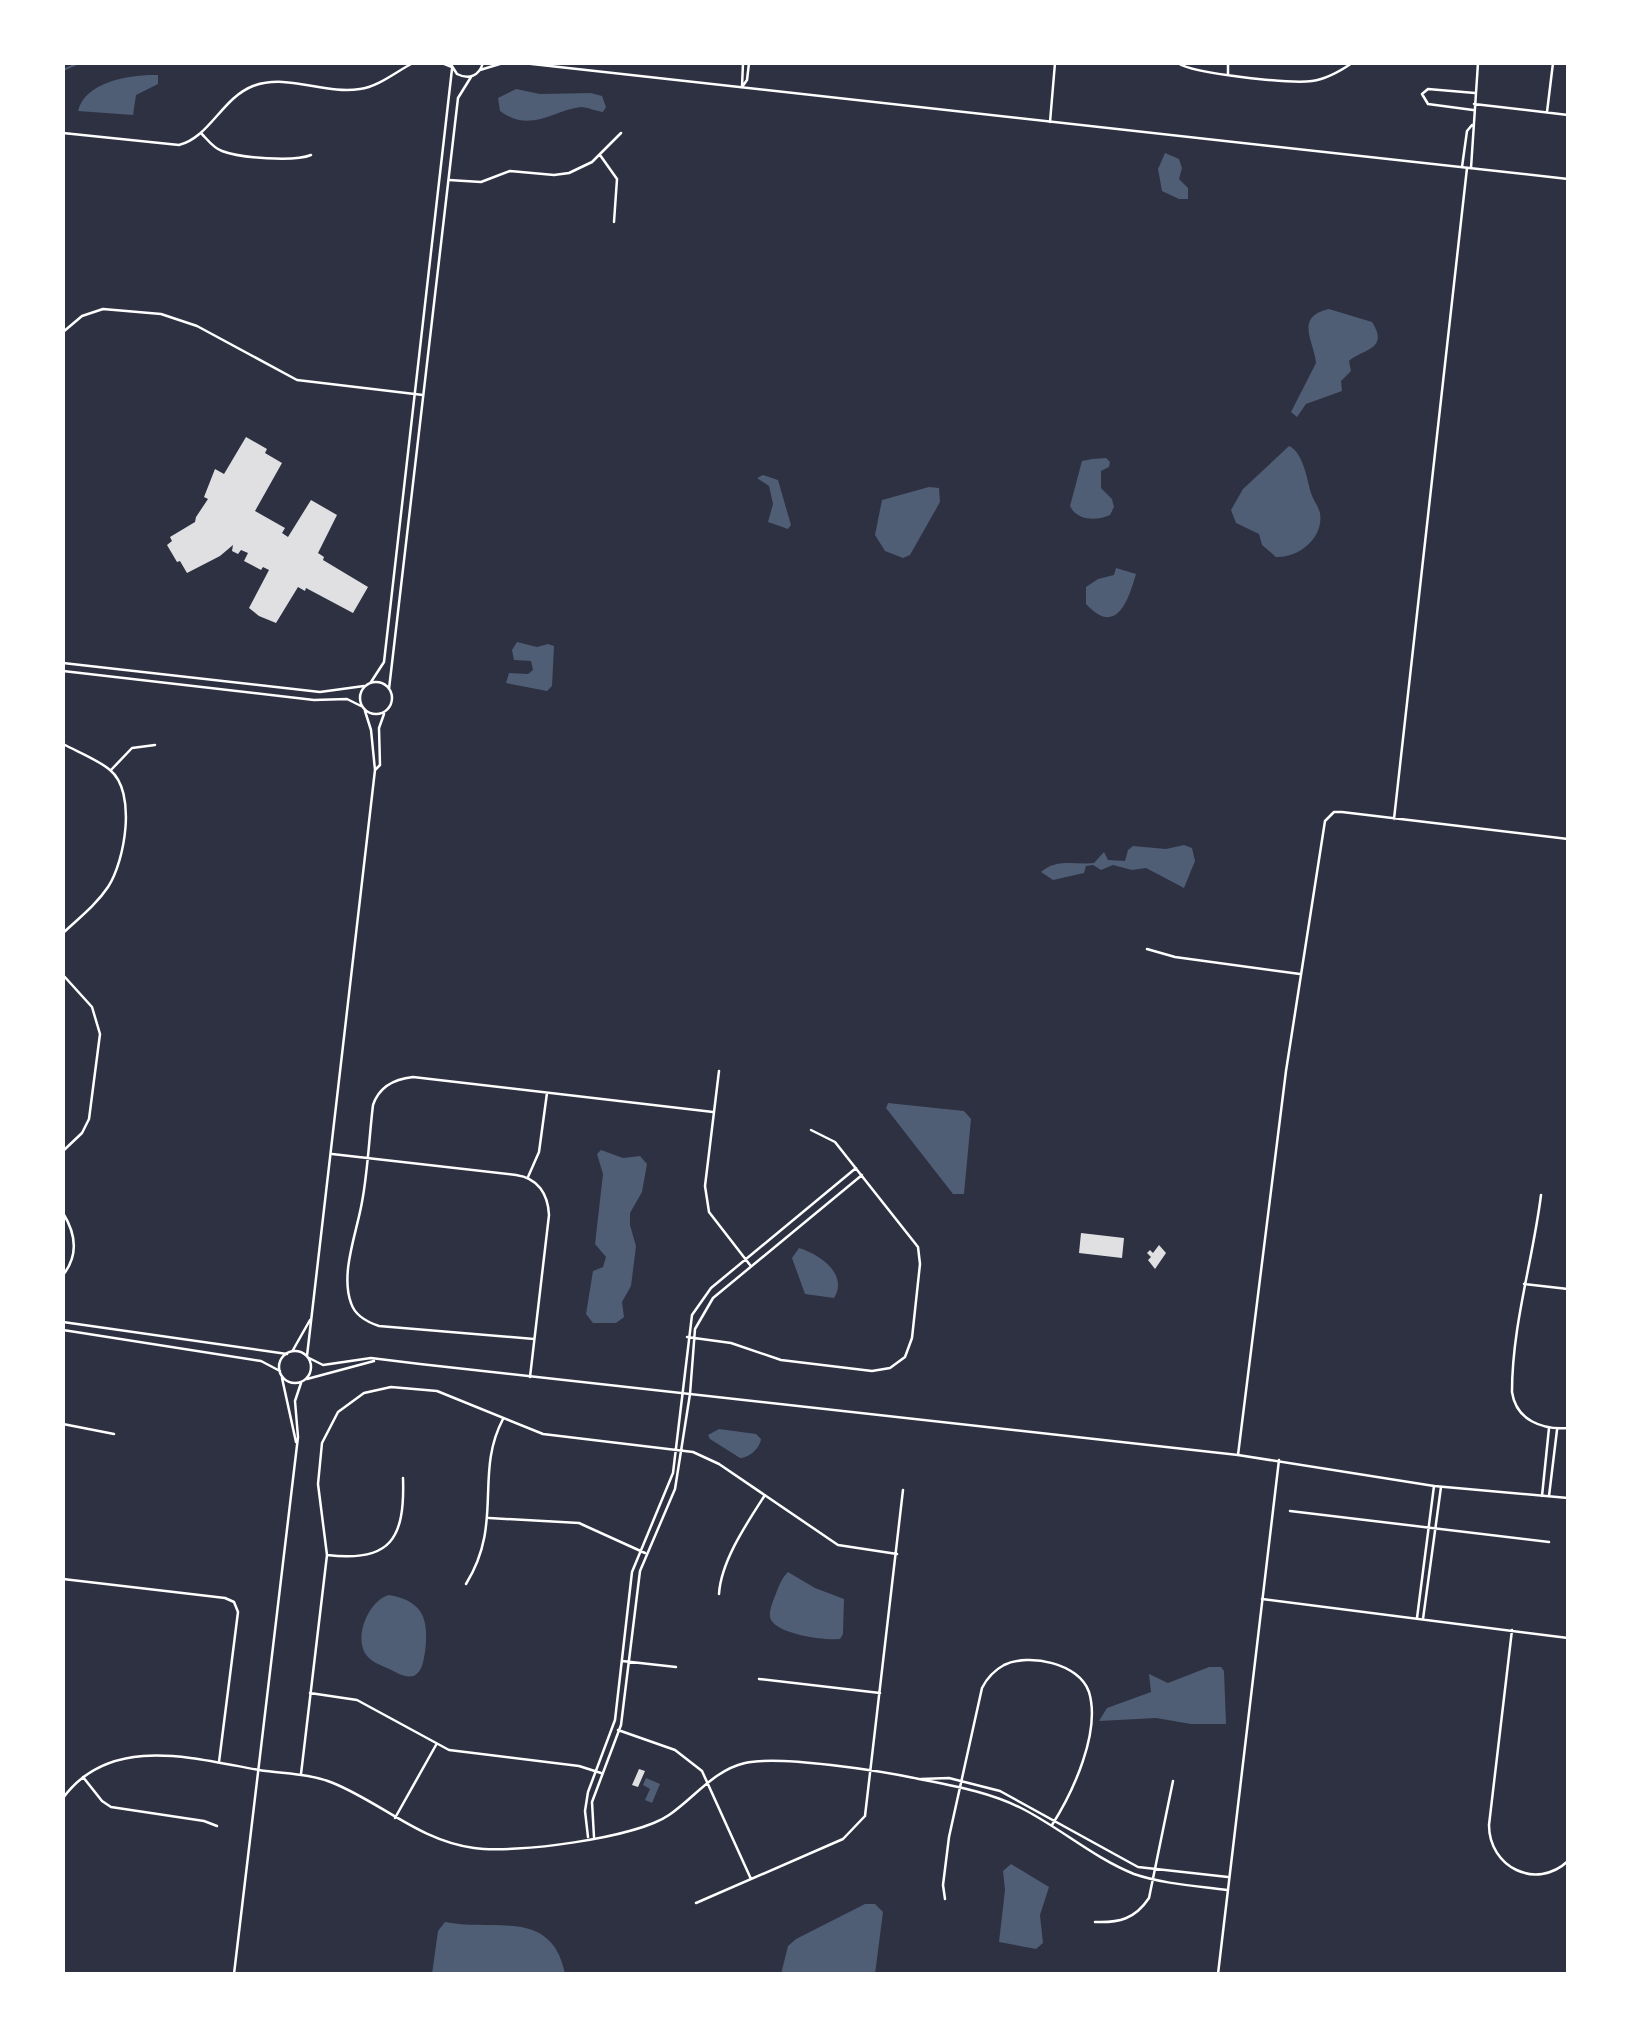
<svg xmlns="http://www.w3.org/2000/svg" width="1631" height="2037" font-family="Georgia,serif">
<style>
.water{fill:#4f5d75}
.lines{fill:none;stroke-linecap:round;stroke-linejoin:round}
.stream{stroke:#4f5d75;stroke-width:2}
.building{fill:#e0e0e3}
.minor{stroke:#fff;stroke-width:2.5}
.tertiary{stroke:#fff;stroke-width:2.5}
</style>
<rect width="100%" height="100%" fill="#2d3142"/>
<path class="water" d="M 158,75 L 158,84 L 136,95 L 133,115 L 78,111 C 85,81 132,74 158,75 Z
M 516,89 L 540,94 L 591,93 L 602,96 L 606,107 L 603,112 C 596,111 587,107 581,107 C 553,110 531,134 500,111 L 498,98 Z
M 1165,153 L 1179,159 L 1182,168 L 1179,179 L 1188,188 L 1188,199 L 1179,199 L 1162,191 L 1158,169 Z
M 1329,309 L 1372,322 C 1390,350 1362,349 1349,361 L 1351,371 L 1341,381 L 1342,391 L 1306,404 L 1297,417 L 1291,412 L 1316,363 C 1314,341 1294,317 1329,309 Z
M 1289,446 C 1303,452 1307,479 1311,493 C 1313,500 1318,505 1320,513 C 1324,538 1299,558 1276,557 L 1262,545 L 1259,534 L 1236,523 L 1231,510 L 1243,489 Z
M 1092,459 L 1106,458 L 1110,462 L 1109,467 L 1101,471 L 1101,488 L 1112,499 L 1114,507 L 1110,515 C 1097,521 1077,521 1070,506 L 1082,461 Z
M 763,475 L 778,480 L 791,525 L 788,529 L 768,522 L 773,504 L 769,486 L 757,478 Z
M 929,487 L 939,488 L 940,502 L 910,555 L 903,558 L 885,551 L 875,535 L 882,500 Z
M 1116,568 L 1136,574 C 1129,598 1117,638 1086,604 L 1086,587 L 1098,579 L 1114,575 Z
M 517,642 L 537,647 L 548,644 L 554,646 L 552,686 L 547,691 L 506,683 L 509,673 L 528,674 L 533,670 L 531,661 L 514,660 L 512,650 Z
M 1184,845 L 1192,848 L 1195,861 L 1184,888 L 1146,868 L 1132,870 L 1113,865 L 1101,870 L 1093,865 L 1086,866 L 1084,873 L 1053,880 L 1041,872 C 1056,858 1077,865 1094,863 L 1104,852 L 1108,860 L 1125,861 L 1128,850 L 1133,846 L 1166,849 Z
M 888,1103 L 964,1111 L 971,1119 L 964,1194 L 953,1194 L 886,1108 Z
M 601,1150 L 623,1158 L 640,1156 L 647,1164 L 642,1192 L 630,1213 L 630,1225 L 636,1246 L 631,1286 L 622,1302 L 624,1317 L 616,1323 L 593,1323 L 586,1314 L 593,1271 L 603,1267 L 606,1257 L 595,1244 L 603,1174 L 597,1154 Z
M 799,1248 C 819,1254 849,1274 834,1298 L 805,1294 L 792,1258 Z
M 719,1429 L 756,1434 L 761,1439 C 760,1448 749,1458 740,1458 L 710,1439 L 708,1435 Z
M 788,1572 L 815,1588 L 844,1599 L 843,1634 L 840,1639 C 826,1641 773,1634 770,1617 C 769,1611 773,1601 775,1596 C 779,1586 781,1579 788,1572 Z
M 389,1595 C 424,1601 429,1620 425,1652 C 423,1662 423,1670 414,1676 C 404,1678 398,1673 389,1669 C 383,1666 374,1663 369,1658 C 351,1642 368,1600 389,1595 Z
M 1209,1667 L 1221,1667 L 1224,1671 L 1226,1724 L 1191,1724 L 1156,1718 L 1099,1721 L 1107,1708 L 1151,1692 L 1149,1674 L 1168,1683 Z
M 646,1778 L 660,1784 L 652,1803 L 645,1800 L 650,1789 L 643,1785 Z
M 1011,1864 L 1049,1887 L 1040,1915 L 1043,1943 L 1036,1949 L 999,1942 L 1005,1890 L 1003,1871 Z
M 865,1904 L 875,1904 L 883,1912 L 875,1974 L 781,1974 L 788,1946 L 796,1939 Z
M 445,1922 C 493,1932 552,1907 565,1974 L 432,1974 L 438,1931 Z"/>
<g class="lines">
<path class="stream" d="M 63,70 L 79,63"/>
</g>
<path class="building" d="M 246,437 L 267,449 L 265,453 L 282,463 L 255,511 L 285,528 L 282,533 L 288,537 L 311,500 L 337,515 L 318,553 L 324,557 L 323,560 L 368,587 L 353,613 L 306,588 L 305,591 L 298,587 L 276,623 L 259,616 L 249,608 L 269,570 L 263,567 L 261,570 L 244,561 L 248,553 L 241,550 L 238,554 L 232,551 L 233,545 L 220,556 L 187,573 L 180,561 L 177,562 L 167,545 L 172,541 L 170,537 L 195,522 L 196,517 L 208,499 L 204,497 L 215,469 L 224,474 Z
M 1081,1233 L 1124,1238 L 1122,1258 L 1079,1253 Z
M 1159,1245 L 1166,1253 L 1155,1269 L 1148,1260 L 1151,1257 L 1147,1253 L 1150,1250 L 1153,1253 Z
M 639,1769 L 645,1771 L 638,1787 L 632,1785 Z"/>
<g class="lines">
<path class="minor" d="M 442,63 L 452,67
M 1178,63 C 1193,74 1292,84 1312,81 C 1327,79 1339,72 1352,63
M 1228,74 L 1228,63
M 742,87 L 747,80 L 749,63
M 742,87 L 743,63
M 1474,104 L 1568,115
M 1473,110 L 1428,104 L 1422,94 L 1428,89 L 1475,93
M 1547,112 L 1553,63
M 1050,122 L 1055,63
M 63,133 L 179,145 C 210,137 222,98 253,86 C 288,73 325,95 360,89 C 378,87 397,71 413,63
M 201,133 C 207,139 213,148 222,151 C 240,158 294,162 311,155
M 600,155 L 617,179 L 614,222
M 1462,167 L 1467,131 L 1472,125
M 1471,168 L 1478,63
M 449,180 L 481,182 L 510,171 L 554,175 L 569,173 L 592,162 L 621,133
M 63,332 L 82,316 L 103,309 L 161,314 L 197,326 L 297,380 L 423,395
M 63,663 L 320,692 L 364,686
M 63,671 L 314,700 L 347,699 L 361,706
M 63,744 C 78,752 97,759 110,770 C 137,792 125,861 108,887 C 96,905 79,918 63,933
M 111,770 L 132,748 L 155,745
M 1394,819 L 1467,168
M 1147,949 L 1175,957 L 1300,974
M 63,975 L 92,1007 L 100,1034 L 89,1119 L 82,1133 L 63,1151
M 719,1071 L 705,1186 L 709,1212 L 750,1265
M 332,1154 L 516,1175 C 538,1178 548,1194 549,1215 L 530,1377
M 528,1177 L 539,1152 L 547,1093
M 1541,1195 C 1533,1260 1512,1325 1512,1392 C 1516,1420 1542,1430 1568,1428
M 63,1213 C 76,1234 79,1255 63,1275
M 1524,1284 L 1568,1289
M 687,1337 L 731,1343 L 781,1360 L 872,1371 L 890,1368 L 905,1357 L 912,1338 L 920,1264 L 918,1247 L 835,1142 L 811,1130
M 534,1339 L 379,1326 C 367,1322 355,1316 351,1303 C 340,1273 357,1232 362,1202 C 368,1170 369,1138 373,1105 C 379,1087 394,1079 413,1077 L 713,1112
M 63,1424 L 114,1434
M 1238,1455 L 1286,1071 L 1325,821 L 1334,812 L 1342,812 L 1568,839
M 1542,1496 L 1549,1428
M 1549,1496 L 1557,1430
M 1290,1511 L 1549,1542
M 489,1518 L 579,1523 L 645,1553
M 327,1555 C 391,1563 405,1538 403,1478
M 63,1579 L 225,1598 L 234,1602 L 238,1612 L 219,1762
M 466,1584 C 504,1523 474,1474 503,1419
M 719,1594 C 721,1561 747,1523 765,1495
M 1262,1599 L 1568,1638
M 1417,1618 L 1434,1486
M 1423,1619 L 1441,1487
M 1512,1630 L 1489,1825 C 1489,1867 1536,1891 1568,1861
M 622,1661 L 676,1667
M 759,1679 L 880,1693
M 310,1693 L 357,1700 L 449,1750 L 579,1766 L 601,1773
M 618,1730 L 675,1750 L 702,1771 L 751,1879
M 301,1774 L 327,1555 L 318,1484 L 322,1443 L 338,1412 L 364,1393 L 391,1387 L 437,1391 L 543,1434 L 693,1452 L 719,1464 L 838,1545 L 897,1554
M 83,1777 L 102,1801 L 111,1807 L 204,1821 L 217,1826
M 921,1779 L 949,1778 L 1000,1791 L 1138,1867 L 1228,1877
M 63,1798 C 110,1734 192,1758 259,1770 C 284,1774 309,1773 333,1783 C 382,1803 420,1841 474,1848 C 514,1854 636,1838 669,1815 C 694,1798 714,1770 745,1763 C 779,1755 882,1771 919,1779 C 954,1786 989,1792 1021,1808 C 1059,1827 1094,1858 1134,1874 C 1163,1884 1197,1886 1227,1890
M 395,1818 L 436,1745
M 588,1837 L 585,1811 L 588,1792 L 615,1720 L 632,1572 L 673,1473 L 692,1315 L 711,1288 L 856,1168
M 594,1837 L 592,1802 L 621,1725 L 640,1571 L 675,1489 L 690,1394 L 695,1329 L 713,1298 L 862,1175
M 945,1899 L 943,1885 L 949,1837 L 982,1688 C 987,1678 993,1671 1004,1665 C 1029,1653 1079,1663 1089,1692 C 1101,1732 1073,1792 1052,1825
M 696,1903 L 843,1839 L 865,1816 L 903,1490
M 1095,1922 C 1119,1923 1135,1919 1149,1898 L 1173,1781"/>
<path class="tertiary" d="M 450,63 L 457,74 C 469,80 479,76 483,63
M 523,63 L 1568,179
M 480,70 L 503,63
M360 698a16 16 0 1 1 32 0a16 16 0 1 1-32 0Z
M 371,682 L 384,662 L 452,69
M 389,689 L 458,98 L 471,77
M 375,770 L 380,765 L 379,728 L 384,714
M 63,1322 L 287,1354
M 63,1330 L 261,1361 L 280,1371
M 293,1350 L 310,1320
M279 1367a16 16 0 1 1 32 0a16 16 0 1 1-32 0Z
M 307,1356 L 375,770 L 371,730 L 365,711
M 309,1358 L 323,1365 L 371,1358 L 420,1364 L 1238,1455 L 1434,1486 L 1568,1498
M 282,1378 L 296,1442
M 307,1379 L 374,1361
M 234,1974 L 298,1437 L 295,1401 L 301,1383
M 1218,1974 L 1279,1460"/>
</g>
<rect width="1631" height="2037" fill="none" stroke="#ffffff" stroke-width="130"/>
</svg>
